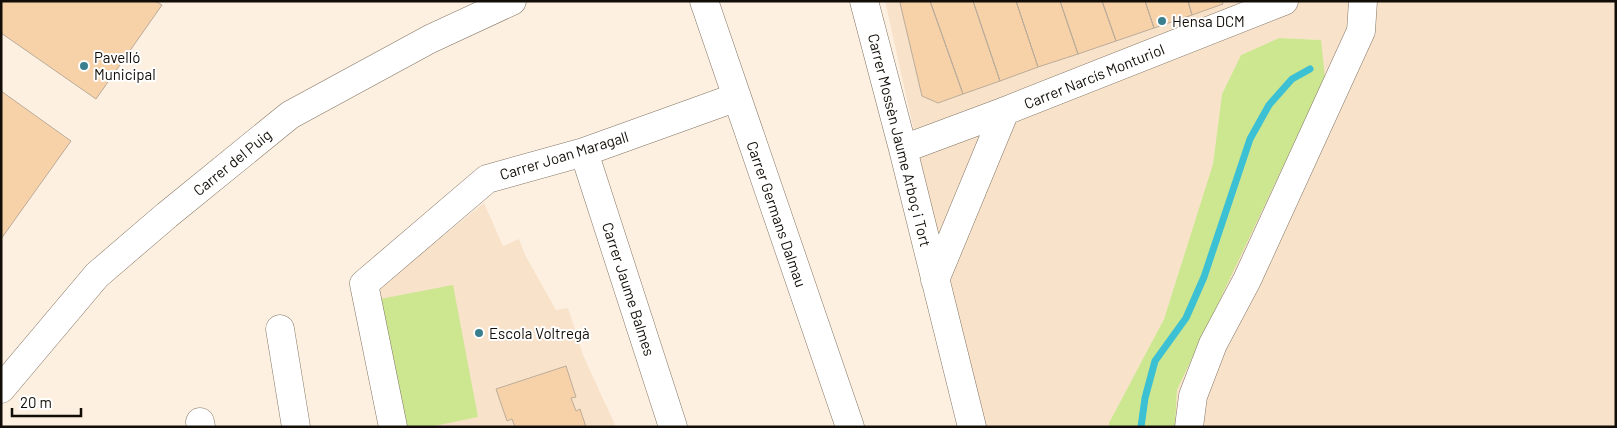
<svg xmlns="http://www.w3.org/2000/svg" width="1617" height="428" font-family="Barlow,sans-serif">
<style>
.built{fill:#f8e2ca}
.green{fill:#cde690}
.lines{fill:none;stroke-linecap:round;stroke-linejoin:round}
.stream{stroke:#3cc0d4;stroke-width:7}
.building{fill:#f7d2a9;stroke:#bbac9a}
.minor-casing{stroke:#837564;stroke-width:29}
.minor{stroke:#fff;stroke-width:28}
.poi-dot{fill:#3a7f8d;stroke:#fff;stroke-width:2}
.labels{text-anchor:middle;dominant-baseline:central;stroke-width:4;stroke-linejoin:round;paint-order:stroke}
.poi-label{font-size:15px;fill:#120d07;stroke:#fff;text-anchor:start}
.street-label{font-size:15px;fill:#120d07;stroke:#fff}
</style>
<rect width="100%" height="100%" fill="#fdf0e1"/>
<path class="built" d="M 885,1 L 1616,1 L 1616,427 L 1175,427 L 1177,390 L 1200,343 L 1321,40 L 1279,38 L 1241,55 L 1222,94 L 1213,164 L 1164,319 L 1109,423 L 1109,427 L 980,427 Z
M 484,203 L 503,246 L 519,239 L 525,255 L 556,310 L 568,308 L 583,355 L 616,427 L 399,427 L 373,293 Z"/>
<path class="green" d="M 1279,38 L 1321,40 L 1325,78 L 1177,390 L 1175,427 L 1109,427 L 1109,423 L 1164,319 L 1213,164 L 1222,94 L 1241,55 Z
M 453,285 L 478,417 L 429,427 L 405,427 L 380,299 Z"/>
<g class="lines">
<path class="stream" d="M 1141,427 L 1145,398 L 1155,361 L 1186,318 L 1204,277 L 1250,139 L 1269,105 L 1292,79 L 1310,69"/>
</g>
<path class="building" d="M 1,1 L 155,1 L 162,5 L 96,99 L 1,33 Z
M 904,1 L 930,1 L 963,94 L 938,103 L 922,96 L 900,3 Z
M 930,1 L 973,1 L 1000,81 L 963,94 Z
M 973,1 L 1016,1 L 1038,67 L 1000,81 Z
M 1016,1 L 1060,1 L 1078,54 L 1038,67 Z
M 1060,1 L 1102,1 L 1116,41 L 1078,54 Z
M 1102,1 L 1145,1 L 1154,28 L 1116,41 Z
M 1145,1 L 1188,1 L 1192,15 L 1154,28 Z
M 1188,1 L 1222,1 L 1223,4 L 1192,15 Z
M 1,91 L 71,141 L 1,239 Z
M 566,366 L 576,397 L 571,398 L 576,411 L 580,409 L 586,427 L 515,427 L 512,419 L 507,421 L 496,389 Z"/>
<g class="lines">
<defs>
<path id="minor" d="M 704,1 L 850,427
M 864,1 L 903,149 L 972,427
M 903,149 L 1005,111 L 1284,1
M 584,152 L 673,427
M 935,280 L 1005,111
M 280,329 L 296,427
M 1,389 L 97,275 L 167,215 L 290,115 L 430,39 L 512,1
M 200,422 L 201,427
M 393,427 L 364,284 L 487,179 L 584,152 L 737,97
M 1189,427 L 1193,396 L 1213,344 L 1247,280 L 1361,31 L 1363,1"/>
</defs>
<use href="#minor" class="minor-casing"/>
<use href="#minor" class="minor"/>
</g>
<g class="poi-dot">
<circle cx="1162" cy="21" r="5"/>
<circle cx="84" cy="66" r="5"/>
<circle cx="479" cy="333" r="5"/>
</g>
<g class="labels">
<g class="poi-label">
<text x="1172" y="21">Hensa DCM</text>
<text x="94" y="57">Pavelló<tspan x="94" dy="17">Municipal</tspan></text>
<text x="489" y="333">Escola Voltregà</text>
</g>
<g class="street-label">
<text transform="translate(1094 76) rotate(-22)">Carrer Narcís Monturiol</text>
<text transform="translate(900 140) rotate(76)">Carrer Mossèn Jaume Arboç i Tort</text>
<text transform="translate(564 155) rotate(-17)">Carrer Joan Maragall</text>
<text transform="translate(232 162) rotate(-39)">Carrer del Puig</text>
<text transform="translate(777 214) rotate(71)">Carrer Germans Dalmau</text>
<text transform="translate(629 289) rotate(72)">Carrer Jaume Balmes</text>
</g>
</g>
<rect width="1617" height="428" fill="none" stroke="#120d07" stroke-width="5"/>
<path d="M12 408v8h69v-8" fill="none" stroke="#120d07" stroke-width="2.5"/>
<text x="20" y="408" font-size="15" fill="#120d07" stroke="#ffffff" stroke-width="4" paint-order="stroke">20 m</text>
</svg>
